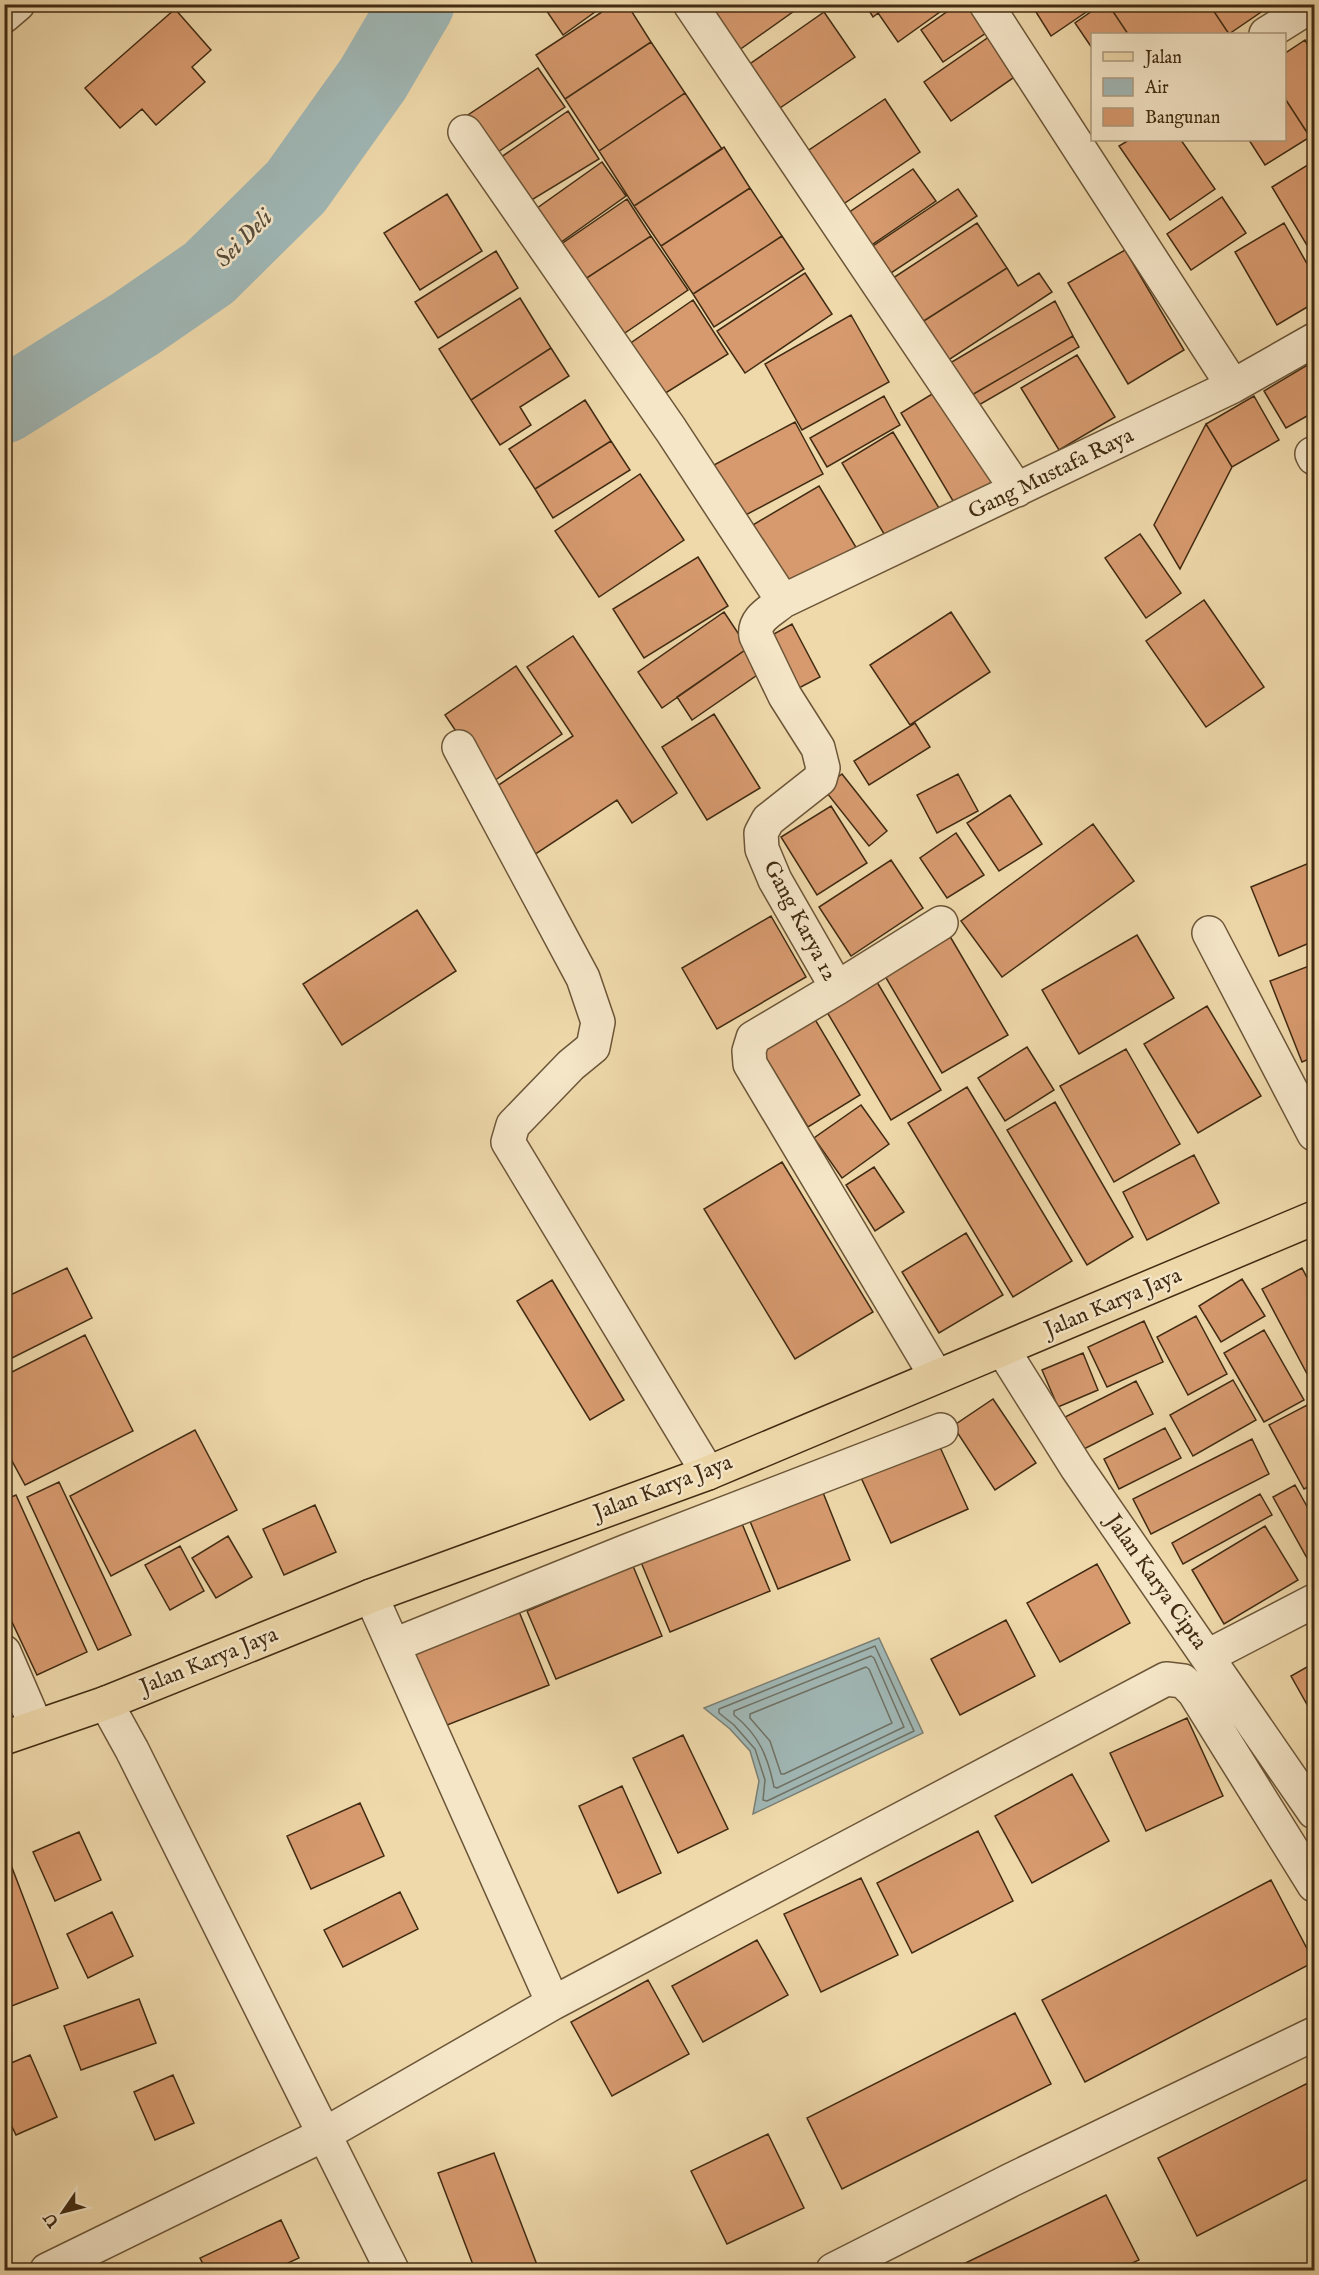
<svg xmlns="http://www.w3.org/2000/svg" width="1319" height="2275" font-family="'IM FELL English',serif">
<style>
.water{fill:#a0b7b5;stroke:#7a7f74;stroke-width:1.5}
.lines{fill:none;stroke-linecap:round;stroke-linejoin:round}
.shore{stroke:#707164;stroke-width:1.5}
.river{stroke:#a0b7b5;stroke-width:75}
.building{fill:#d79a6f;stroke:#412b12;stroke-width:1.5}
.minor-casing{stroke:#6c5638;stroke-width:36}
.major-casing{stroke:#412b12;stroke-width:36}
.minor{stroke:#f5e6c8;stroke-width:33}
.major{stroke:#efd9ab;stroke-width:33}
.labels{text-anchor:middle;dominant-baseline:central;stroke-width:5;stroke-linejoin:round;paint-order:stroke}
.street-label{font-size:22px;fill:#412b12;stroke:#f5e6c8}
.water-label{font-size:24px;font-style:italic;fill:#594e3b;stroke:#f5e6c8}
</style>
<rect width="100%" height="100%" fill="#efd9ab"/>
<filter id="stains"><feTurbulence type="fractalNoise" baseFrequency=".00333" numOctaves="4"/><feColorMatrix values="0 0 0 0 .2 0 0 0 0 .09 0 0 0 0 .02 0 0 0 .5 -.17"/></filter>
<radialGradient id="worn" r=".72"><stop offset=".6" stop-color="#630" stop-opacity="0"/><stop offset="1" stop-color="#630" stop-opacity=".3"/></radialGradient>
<path class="water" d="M 879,1638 L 923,1733 L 753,1814 L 759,1781 L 750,1751 L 730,1729 L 704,1708 Z"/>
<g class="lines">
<path class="shore" d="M 875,1646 L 914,1731 L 767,1801 L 763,1800 L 765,1780 L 755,1749 L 734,1725 L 719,1713 L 719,1709 Z
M 871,1656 L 874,1658 L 904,1727 L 777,1788 L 774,1787 C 768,1757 759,1735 734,1715 L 734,1711 Z
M 866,1667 L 869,1669 L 892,1723 L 784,1774 L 781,1774 L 770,1741 L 750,1718 L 750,1714 Z"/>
<path class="river" d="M 4,406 L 135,324 L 209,273 L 296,187 L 373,79 L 417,4"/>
</g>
<path class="building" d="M 542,4 L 606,4 L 563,35 Z
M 614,4 L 627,4 L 651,42 L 565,99 L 536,55 Z
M 704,4 L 804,4 L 735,53 Z
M 865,4 L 890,4 L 873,17 Z
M 890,4 L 951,4 L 898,42 L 878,13 Z
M 958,4 L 966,4 L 986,33 L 943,62 L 921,30 Z
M 1031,4 L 1098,4 L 1051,36 Z
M 1102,4 L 1108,4 L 1128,34 L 1092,34 L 1092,48 L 1075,23 Z
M 1108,4 L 1209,4 L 1229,34 L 1128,34 Z
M 1209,4 L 1273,4 L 1229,34 Z
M 175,9 L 211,50 L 192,67 L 205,82 L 156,125 L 142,109 L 120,128 L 85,88 Z
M 824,12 L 855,57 L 774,112 L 744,68 Z
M 996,32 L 1023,71 L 951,121 L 924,82 Z
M 1305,40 L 1314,55 L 1314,134 L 1310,137 L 1284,97 L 1284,54 Z
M 651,42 L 685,93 L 599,151 L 565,99 Z
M 538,68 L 565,107 L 495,154 L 468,115 Z
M 685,93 L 722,149 L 634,206 L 599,151 Z
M 1284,97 L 1310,137 L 1265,165 L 1249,140 L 1284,140 Z
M 885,99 L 920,152 L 839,207 L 803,154 Z
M 568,111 L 599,159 L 525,204 L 494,162 Z
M 1129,140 L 1181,140 L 1215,189 L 1170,220 L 1119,146 Z
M 724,147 L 750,188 L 661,246 L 634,206 Z
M 1314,161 L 1314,257 L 1272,187 Z
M 602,162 L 626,196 L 550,250 L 526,216 Z
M 913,169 L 936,201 L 870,246 L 848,213 Z
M 750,188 L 782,236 L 693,294 L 661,246 Z
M 958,189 L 977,216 L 888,275 L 870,248 Z
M 447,194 L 482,251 L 420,290 L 384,233 Z
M 1222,197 L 1246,233 L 1191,270 L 1167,234 Z
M 627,199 L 651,236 L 579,283 L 554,249 Z
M 977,223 L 1007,268 L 919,324 L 890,280 Z
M 1284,223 L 1314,276 L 1314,303 L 1277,325 L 1235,252 Z
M 651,236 L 688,290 L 616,339 L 579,283 Z
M 782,236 L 804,269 L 714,327 L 693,294 Z
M 1125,250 L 1184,350 L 1128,384 L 1068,283 Z
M 496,251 L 518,288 L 438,338 L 415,302 Z
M 1007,268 L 1018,286 L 1039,273 L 1052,292 L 944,363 L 919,324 Z
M 805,273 L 832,314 L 745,373 L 717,331 Z
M 520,298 L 551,348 L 471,400 L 439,349 Z
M 693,300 L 728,354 L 656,399 L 622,349 Z
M 1055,301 L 1073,336 L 965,399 L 945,366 Z
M 851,315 L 889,382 L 802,430 L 765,364 Z
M 1073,336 L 1079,347 L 972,409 L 965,399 Z
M 551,348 L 569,376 L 520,407 L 531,425 L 500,445 L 471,400 Z
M 1077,355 L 1115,417 L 1059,450 L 1021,388 Z
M 1314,361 L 1314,412 L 1286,428 L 1264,391 Z
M 937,391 L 996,488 L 959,511 L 901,413 Z
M 884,396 L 900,425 L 827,467 L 810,438 Z
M 1254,396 L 1279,440 L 1232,467 L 1206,424 Z
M 585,400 L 611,441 L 535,489 L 509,449 Z
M 795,422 L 823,474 L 740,518 L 712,466 Z
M 1206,424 L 1232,467 L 1180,569 L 1154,525 Z
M 893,432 L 942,513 L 890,544 L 842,463 Z
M 611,441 L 630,470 L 553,518 L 535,489 Z
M 640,474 L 684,540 L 599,597 L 555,531 Z
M 819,486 L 857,549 L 783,592 L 746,529 Z
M 1140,534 L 1181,593 L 1146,618 L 1105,558 Z
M 698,557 L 728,606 L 644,658 L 613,609 Z
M 1204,600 L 1264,687 L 1206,727 L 1146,641 Z
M 724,612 L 748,648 L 662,708 L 638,672 Z
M 951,612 L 990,672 L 910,725 L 870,665 Z
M 792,624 L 820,677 L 799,688 L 772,635 Z
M 573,636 L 677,793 L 632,823 L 617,800 L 528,859 L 485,794 L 573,736 L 527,667 Z
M 748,648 L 763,671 L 692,720 L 677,697 Z
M 516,666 L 562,734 L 491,783 L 445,715 Z
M 714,714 L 760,788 L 707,820 L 662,747 Z
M 915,723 L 930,747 L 869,785 L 854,761 Z
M 842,774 L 887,831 L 869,846 L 823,788 Z
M 958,774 L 978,811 L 937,833 L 917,795 Z
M 1010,795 L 1042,844 L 999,871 L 967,823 Z
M 831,806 L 867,863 L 817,895 L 781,837 Z
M 1093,824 L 1134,881 L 1002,977 L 961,921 Z
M 956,833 L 984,875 L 947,898 L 920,858 Z
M 891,860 L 923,908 L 851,956 L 819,907 Z
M 1314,861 L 1314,941 L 1279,956 L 1251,887 Z
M 417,910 L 456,971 L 342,1045 L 303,984 Z
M 771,916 L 806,977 L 717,1029 L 682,968 Z
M 948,933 L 1008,1035 L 942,1073 L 882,971 Z
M 1137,935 L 1174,998 L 1079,1054 L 1042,990 Z
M 1314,964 L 1314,1057 L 1302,1062 L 1270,981 Z
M 874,977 L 941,1090 L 891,1120 L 824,1007 Z
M 1207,1006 L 1261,1096 L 1198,1133 L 1144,1044 Z
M 810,1011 L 860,1095 L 808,1127 L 757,1043 Z
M 1027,1047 L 1054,1090 L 1005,1121 L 978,1078 Z
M 1126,1049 L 1180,1144 L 1114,1182 L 1060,1086 Z
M 967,1087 L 1072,1261 L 1013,1297 L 908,1123 Z
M 1055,1102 L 1133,1237 L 1087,1265 L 1007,1130 Z
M 861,1105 L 889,1144 L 842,1178 L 814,1138 Z
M 1194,1155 L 1219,1203 L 1147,1240 L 1123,1192 Z
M 782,1162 L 873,1312 L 795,1359 L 704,1209 Z
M 874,1167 L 904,1212 L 875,1231 L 846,1185 Z
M 966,1233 L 1003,1295 L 939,1333 L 902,1272 Z
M 67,1268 L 92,1318 L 4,1362 L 4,1298 Z
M 1302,1268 L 1314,1291 L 1314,1387 L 1262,1289 Z
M 1242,1279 L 1265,1316 L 1221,1342 L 1199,1306 Z
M 552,1280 L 624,1400 L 590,1420 L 517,1301 Z
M 1196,1316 L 1227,1374 L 1188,1395 L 1157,1337 Z
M 1144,1321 L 1163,1362 L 1107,1387 L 1088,1347 Z
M 1264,1330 L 1304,1400 L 1264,1422 L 1224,1353 Z
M 85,1335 L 133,1431 L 25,1485 L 4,1446 L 4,1376 Z
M 1083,1353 L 1098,1390 L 1058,1407 L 1042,1370 Z
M 1233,1380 L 1256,1420 L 1193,1456 L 1170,1415 Z
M 1136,1381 L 1153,1414 L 1082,1450 L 1065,1417 Z
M 993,1399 L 1036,1463 L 995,1490 L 953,1426 Z
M 1311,1403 L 1314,1410 L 1314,1484 L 1304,1489 L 1269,1425 Z
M 1165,1428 L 1181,1458 L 1119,1489 L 1104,1459 Z
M 195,1430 L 237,1510 L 111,1576 L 70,1496 Z
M 935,1436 L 968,1509 L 891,1543 L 858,1471 Z
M 1252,1439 L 1269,1474 L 1151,1534 L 1133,1499 Z
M 59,1482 L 131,1635 L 98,1650 L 27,1497 Z
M 820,1485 L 850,1560 L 778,1589 L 747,1514 Z
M 1295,1485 L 1314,1519 L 1314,1566 L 1312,1567 L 1273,1497 Z
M 1260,1494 L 1272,1515 L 1183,1564 L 1172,1543 Z
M 16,1495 L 87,1652 L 37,1675 L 4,1605 L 4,1500 Z
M 315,1505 L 336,1552 L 284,1575 L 263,1529 Z
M 738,1514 L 770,1591 L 670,1632 L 638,1555 Z
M 1265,1526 L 1298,1580 L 1224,1624 L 1192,1570 Z
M 228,1536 L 252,1577 L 216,1598 L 192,1558 Z
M 180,1546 L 204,1591 L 170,1610 L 145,1565 Z
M 1097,1564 L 1130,1623 L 1060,1662 L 1027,1603 Z
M 633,1566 L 662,1636 L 556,1679 L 527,1611 Z
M 518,1609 L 549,1685 L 442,1727 L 411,1652 Z
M 1006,1620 L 1035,1676 L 960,1715 L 931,1659 Z
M 1314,1663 L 1314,1717 L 1291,1676 Z
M 1187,1718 L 1223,1796 L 1146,1831 L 1110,1753 Z
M 683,1735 L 728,1829 L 678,1853 L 633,1758 Z
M 1072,1774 L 1109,1841 L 1032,1883 L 995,1816 Z
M 622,1786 L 661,1873 L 618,1893 L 579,1806 Z
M 360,1803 L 384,1856 L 311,1889 L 287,1836 Z
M 978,1831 L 1013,1901 L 912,1953 L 877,1883 Z
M 79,1832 L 101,1880 L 55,1901 L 33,1852 Z
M 11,1865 L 58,1988 L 4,2009 L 4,1868 Z
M 861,1878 L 898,1955 L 821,1992 L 784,1914 Z
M 1271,1880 L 1314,1962 L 1085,2082 L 1042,2000 Z
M 400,1892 L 418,1929 L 343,1967 L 324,1930 Z
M 112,1912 L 133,1956 L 88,1978 L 67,1934 Z
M 757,1940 L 788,1995 L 703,2042 L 672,1986 Z
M 648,1980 L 689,2054 L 612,2096 L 571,2022 Z
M 139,1999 L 156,2043 L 81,2070 L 64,2026 Z
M 1015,2013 L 1051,2084 L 842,2189 L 807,2118 Z
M 30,2055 L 57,2117 L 16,2135 L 4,2110 L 4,2066 Z
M 173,2075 L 194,2123 L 155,2140 L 134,2092 Z
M 1314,2080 L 1314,2176 L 1197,2236 L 1158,2158 Z
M 768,2134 L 804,2208 L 727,2244 L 691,2171 Z
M 494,2153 L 539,2270 L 475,2270 L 438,2173 Z
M 1106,2195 L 1139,2260 L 1117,2270 L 951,2270 Z
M 281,2220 L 299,2258 L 273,2270 L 206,2270 L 200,2258 Z"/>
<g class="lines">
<defs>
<path id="minor" d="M 690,4 L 1017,490
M 986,4 L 1233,386
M 4,16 L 18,4
M 1266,34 L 1314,4
M 465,132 L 671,430 L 783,601
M 1312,454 L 1314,458
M 459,747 L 583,978 L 598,1022 L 593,1047 L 571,1065 L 513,1125 L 508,1142 L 708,1473
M 1209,933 L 1314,1134
M 837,988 L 941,923
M 1003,1350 L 1077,1468 L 1314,1812
M 936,1376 L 750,1064 L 749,1051 L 753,1038 L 837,988 L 775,880 L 762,849 L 761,833 L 768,820 L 820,779 L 823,768 L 818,748 L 785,696 L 756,636 C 753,619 771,611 783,601 L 1233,386 L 1314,340
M 371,1596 L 553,2003
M 394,1645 L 627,1551 L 941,1430
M 4,1652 L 36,1726
M 1208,1656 L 1314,1601
M 106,1703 L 132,1750 L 392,2270
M 47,2270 L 325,2134 L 553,2003 L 1166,1679 L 1183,1681 L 1194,1692 L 1314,1885
M 833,2270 L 1011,2180 L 1314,2034"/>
<path id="major" d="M 4,1738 L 106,1703 L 371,1596 L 708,1473 L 1314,1218"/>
</defs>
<use href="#minor" class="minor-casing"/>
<use href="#major" class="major-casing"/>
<use href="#minor" class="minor"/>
<use href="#major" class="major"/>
</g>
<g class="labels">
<g class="street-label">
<text transform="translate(1051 474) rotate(-26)">Gang Mustafa Raya</text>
<text transform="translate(800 921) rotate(62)">Gang Karya 12</text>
<text transform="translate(1113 1303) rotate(-23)">Jalan Karya Jaya</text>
<text transform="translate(663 1488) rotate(-21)">Jalan Karya Jaya</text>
<text transform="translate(1156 1582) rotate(55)">Jalan Karya Cipta</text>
<text transform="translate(209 1661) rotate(-22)">Jalan Karya Jaya</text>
</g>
<g class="water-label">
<text transform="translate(244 239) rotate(-45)">Sei Deli</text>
</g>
</g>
<rect width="1319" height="2275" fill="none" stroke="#efd9ab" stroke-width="24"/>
<rect x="6" y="6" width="1307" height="2263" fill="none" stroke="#412b12" stroke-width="3"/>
<rect x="12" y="12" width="1295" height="2251" fill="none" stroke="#412b12" stroke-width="1.5"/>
<rect x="1091" y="33" width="195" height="108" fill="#f5e6c8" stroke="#ad9b7f" stroke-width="1.5"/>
<rect x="1103" y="52" width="30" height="9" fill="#efd9ab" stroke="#ad9b7f" stroke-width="1.5"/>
<text x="1145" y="63" font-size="18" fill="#412b12">Jalan</text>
<rect x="1103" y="78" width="30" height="18" fill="#a0b7b5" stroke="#ad9b7f" stroke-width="1.5"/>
<text x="1145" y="93" font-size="18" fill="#412b12">Air</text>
<rect x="1103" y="108" width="30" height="18" fill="#d79a6f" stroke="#ad9b7f" stroke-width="1.5"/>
<text x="1145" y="123" font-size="18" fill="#412b12">Bangunan</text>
<g transform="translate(63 2212) rotate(235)" stroke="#f5e6c8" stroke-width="4.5" paint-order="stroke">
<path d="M0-4.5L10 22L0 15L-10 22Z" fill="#412b12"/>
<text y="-9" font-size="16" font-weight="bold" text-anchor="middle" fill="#412b12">U</text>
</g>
<rect width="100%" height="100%" filter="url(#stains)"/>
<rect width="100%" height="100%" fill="url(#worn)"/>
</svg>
